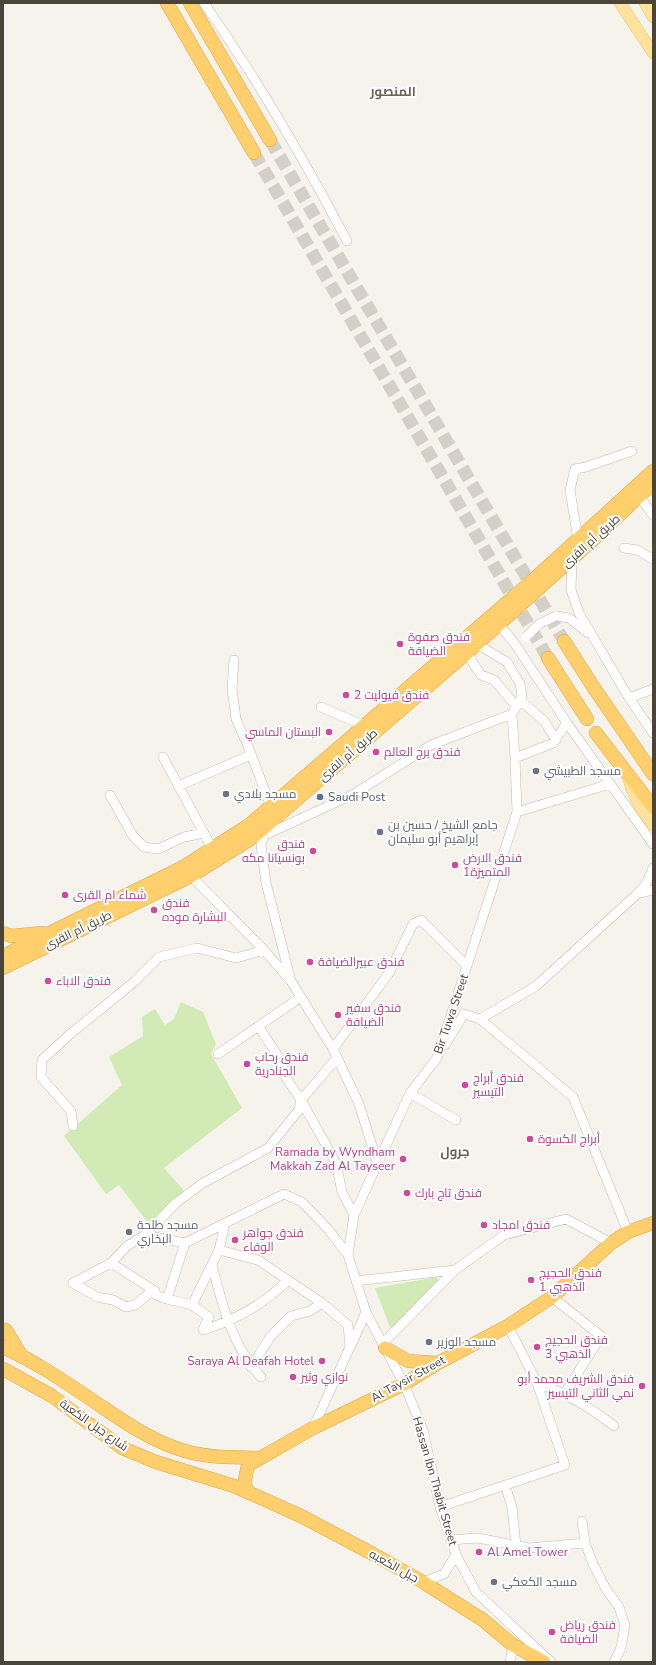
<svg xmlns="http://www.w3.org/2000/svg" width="656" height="1665" font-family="'Nunito Sans',Cairo,sans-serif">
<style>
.green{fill:#d2eab5}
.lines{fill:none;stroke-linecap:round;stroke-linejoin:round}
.highway-tunnel{stroke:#d4d0c8;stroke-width:13;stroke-dasharray:13 6;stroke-linecap:butt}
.minor-casing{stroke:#c2bbae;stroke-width:10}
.major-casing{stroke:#e6c16a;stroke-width:12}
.highway-casing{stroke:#e0a43c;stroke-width:14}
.minor{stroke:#fff;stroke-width:9}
.major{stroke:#ffe39c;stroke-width:11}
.highway{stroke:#ffcf6e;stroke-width:13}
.minor-bridge-casing{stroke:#c2bbae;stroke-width:10;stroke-linecap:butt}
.minor-bridge{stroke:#fff;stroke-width:9}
.hotel-dot{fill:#d1479c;stroke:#fff;stroke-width:1.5}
.worship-dot{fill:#6b7280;stroke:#fff;stroke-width:1.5}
.service-dot{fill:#5c6f8a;stroke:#fff;stroke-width:1.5}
.labels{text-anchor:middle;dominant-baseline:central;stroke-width:4;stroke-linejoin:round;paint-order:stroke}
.street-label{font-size:12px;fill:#4b4439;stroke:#fff}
.hotel-label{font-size:12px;fill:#b23c85;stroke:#fff;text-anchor:start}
.worship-label{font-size:12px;fill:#5b616d;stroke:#fff;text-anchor:start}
.service-label{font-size:12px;fill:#4e5e75;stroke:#fff;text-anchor:start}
.neighbourhood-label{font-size:13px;font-weight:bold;fill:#6e6250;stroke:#fff}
</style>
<rect width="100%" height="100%" fill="#f6f3ec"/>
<path class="green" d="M 181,1002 L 203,1012 L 216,1044 L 211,1054 L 242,1108 L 164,1168 L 186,1193 L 149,1224 L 119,1185 L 106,1194 L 64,1136 L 122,1085 L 109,1057 L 143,1036 L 142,1017 L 155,1009 L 165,1025 L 174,1019 Z
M 437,1277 L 439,1283 L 391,1330 L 375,1288 Z"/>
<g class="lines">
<path class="highway-tunnel" d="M 270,140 L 564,641
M 254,153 L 548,658"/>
<defs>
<path id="minor" d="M 204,3 C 257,79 304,159 347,241
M 639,496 L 653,515
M 578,540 L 570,490 L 575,469 L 586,467 L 632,451
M 624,548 L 637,550 L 653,559
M 572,559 L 571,590 L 579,613 L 629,698 L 653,733
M 556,616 L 569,618 L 588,633
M 499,624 L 515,644 L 567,723 L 653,844
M 468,652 L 473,663 L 481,675 L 494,680 L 516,706
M 234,660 L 232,689 L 236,719 L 248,746 L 271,807
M 629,698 L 653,689
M 520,700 L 544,721 L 556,740
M 321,707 L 365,726
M 512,714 L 515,758
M 163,757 L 213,850
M 178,786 L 251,755
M 110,795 L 133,836 L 144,847 L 158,849 L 184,837 L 204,833
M 517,812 L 515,758 L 553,743 L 567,723
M 265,830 L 261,845 L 266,883 L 290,977
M 263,836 L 354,794 L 431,745 L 512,714 L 522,696 L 520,684 L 507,662 L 477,644
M 191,876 L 264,950 L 291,981 L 333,1049 L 359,1104 L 378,1165
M 637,894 L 653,890
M 480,1019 L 573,1097 L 628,1232
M 259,1027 L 281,1061 L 286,1078 L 301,1100 L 336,1163 L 342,1192 L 354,1215
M 445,1045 L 464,1014 L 480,1019 L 536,986 L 636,895 L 646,884 L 653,868
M 333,1049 L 389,973 L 413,924 L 421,920 L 467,966
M 218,1054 L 301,997
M 410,1093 L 456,1120
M 73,1126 L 71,1111 L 41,1077 L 42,1060 L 69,1035 L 134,982 L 159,957 L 197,948 L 236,958 L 264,950
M 225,1224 L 219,1250 L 258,1260 L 322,1303
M 145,1235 L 185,1243 L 284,1194 L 302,1202 L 328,1229 L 348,1255
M 111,1263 L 155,1291 L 156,1295 L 167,1299 L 185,1243
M 212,1265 C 222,1304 232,1346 261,1377
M 356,1281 L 455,1270
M 73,1283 L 111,1263 L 127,1246 L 145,1235 L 176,1203 L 203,1183 L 268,1148 L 299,1110 L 301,1100 L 337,1058
M 73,1283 L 97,1297 L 113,1300 L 126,1307 L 135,1305 L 153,1290
M 552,1297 L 601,1336 L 565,1393
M 167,1299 L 192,1305 L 219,1250
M 192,1305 L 209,1317 L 203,1330
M 203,1330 C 236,1320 263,1305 288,1280
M 383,1343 L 455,1270 L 504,1235 L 566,1219 L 611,1243
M 351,1346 L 366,1312
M 251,1367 L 271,1336 L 291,1316 L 310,1311 L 322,1303 L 348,1325 L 350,1347 L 313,1428
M 537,1383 C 566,1393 590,1407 614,1426
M 505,1485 L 512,1507 L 516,1546
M 440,1507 L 565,1465 L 537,1383 L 508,1326
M 582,1521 L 585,1543 L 593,1564 L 606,1589 L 619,1607 L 625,1625 L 621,1648 L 614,1662
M 450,1540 L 478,1538 L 529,1548 L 585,1543
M 423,1582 L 444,1574 L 456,1555
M 510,1662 L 513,1645
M 551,1662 L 476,1592 L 457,1557 L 440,1507 L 423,1430 L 404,1384 L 366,1312 L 348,1255 L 354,1215 L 410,1093 L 437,1058 L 517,812 L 610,784"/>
<path id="major" d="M 620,3 L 653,53
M 645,3 L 653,17
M 628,776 C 632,795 641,810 653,825"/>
<path id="highway" d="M 167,3 L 254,153
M 190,3 L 270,140
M 564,641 L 592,685 L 653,774
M 548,658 L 587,719
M 596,733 L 653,807
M 3,933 L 11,936 L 43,933
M 3,956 L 185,866 L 249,825 L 532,581 L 653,471
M 3,968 L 191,876 L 252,838 L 468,652 L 596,537 L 653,483
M 6,1330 L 21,1355
M 3,1347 C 34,1361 64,1381 92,1400 C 122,1420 150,1441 185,1451 C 209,1458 234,1457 258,1458
M 385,1348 L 408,1361 L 438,1363
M 3,1369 L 52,1396 L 122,1448 L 156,1462 L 234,1486 L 301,1516 L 373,1554 L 423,1582 L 483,1620 L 513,1645 L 544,1662
M 249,1493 L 244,1484 L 248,1465 L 313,1428 L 404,1384 L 438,1363 L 508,1326 L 552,1297 L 611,1243 L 628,1232 L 653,1223"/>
</defs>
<use href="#minor" class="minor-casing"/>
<use href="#major" class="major-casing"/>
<use href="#highway" class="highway-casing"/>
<use href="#minor" class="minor"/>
<use href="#major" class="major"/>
<use href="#highway" class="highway"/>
<defs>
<path id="minor-bridge" d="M 526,637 L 539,624 L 556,616"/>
</defs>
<use href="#minor-bridge" class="minor-bridge-casing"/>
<use href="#minor-bridge" class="minor-bridge"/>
</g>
<g class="hotel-dot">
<circle cx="400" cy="644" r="4"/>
<circle cx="346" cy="695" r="4"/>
<circle cx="329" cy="732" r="4"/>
<circle cx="376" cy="752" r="4"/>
<circle cx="313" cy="851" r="4"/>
<circle cx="455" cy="865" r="4"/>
<circle cx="65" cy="895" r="4"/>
<circle cx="154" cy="910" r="4"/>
<circle cx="310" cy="962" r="4"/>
<circle cx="48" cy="981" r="4"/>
<circle cx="338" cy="1015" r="4"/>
<circle cx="247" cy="1064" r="4"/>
<circle cx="465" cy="1085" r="4"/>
<circle cx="530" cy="1139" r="4"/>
<circle cx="403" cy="1159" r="4"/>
<circle cx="407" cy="1193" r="4"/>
<circle cx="484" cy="1225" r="4"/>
<circle cx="235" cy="1240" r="4"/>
<circle cx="531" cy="1280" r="4"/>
<circle cx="537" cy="1347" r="4"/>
<circle cx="322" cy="1361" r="4"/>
<circle cx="293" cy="1377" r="4"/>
<circle cx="642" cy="1386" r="4"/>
<circle cx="479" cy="1552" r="4"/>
<circle cx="552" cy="1632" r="4"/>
</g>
<g class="worship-dot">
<circle cx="536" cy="771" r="4"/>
<circle cx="226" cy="794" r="4"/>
<circle cx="380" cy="832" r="4"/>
<circle cx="129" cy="1232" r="4"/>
<circle cx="429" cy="1342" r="4"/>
<circle cx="494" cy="1582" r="4"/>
</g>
<circle class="service-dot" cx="320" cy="797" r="4"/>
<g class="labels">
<g class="street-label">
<text transform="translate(591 541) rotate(-42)">طريق أم القرى</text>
<text transform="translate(348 755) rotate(-41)">طريق أم القرى</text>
<text transform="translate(78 930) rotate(-26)">طريق أم القرى</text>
<text transform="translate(451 1014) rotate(-71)">Bir Tuwa Street</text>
<text transform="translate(408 1379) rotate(-29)">Al Taysir Street</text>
<text transform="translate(94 1425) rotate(35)">شارع جبل الكعبة</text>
<text transform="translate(435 1481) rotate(74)">Hassan Ibn Thabit Street</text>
<text transform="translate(394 1566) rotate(29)">جبل الكعبه</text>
</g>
<g class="hotel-label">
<text x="408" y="637">فندق صفوة<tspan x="408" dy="14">الضيافة</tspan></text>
<text x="354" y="695">فندق فيوليت 2</text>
<text x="321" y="732" text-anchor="end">البستان الماسي</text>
<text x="384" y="752">فندق برج العالم</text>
<text x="305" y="844" text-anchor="end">فندق<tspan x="305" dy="14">بونسيانا مكه</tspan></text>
<text x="463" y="858">فندق الارض<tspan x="463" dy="14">المتميزة1</tspan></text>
<text x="73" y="895">شماء ام القرى</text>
<text x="162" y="903">فندق<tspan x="162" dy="14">البشارة موده</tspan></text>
<text x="318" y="962">فندق عبيرالضيافة</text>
<text x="56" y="981">فندق الاباء</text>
<text x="346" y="1008">فندق سفير<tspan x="346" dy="14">الضيافة</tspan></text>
<text x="255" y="1057">فندق رحاب<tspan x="255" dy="14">الجنادرية</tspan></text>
<text x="473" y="1078">فندق أبراج<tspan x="473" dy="14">التيسير</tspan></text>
<text x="538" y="1139">أبراج الكسوة</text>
<text x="395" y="1152" text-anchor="end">Ramada by Wyndham<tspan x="395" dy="14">Makkah Zad Al Tayseer</tspan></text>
<text x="415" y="1193">فندق تاج بارك</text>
<text x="492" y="1225">فندق امجاد</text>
<text x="243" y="1233">فندق جواهر<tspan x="243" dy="14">الوفاء</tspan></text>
<text x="539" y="1273">فندق الحجيج<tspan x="539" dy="14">الذهبي 1</tspan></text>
<text x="545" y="1340">فندق الحجيج<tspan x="545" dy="14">الذهبي 3</tspan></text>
<text x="314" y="1361" text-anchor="end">Saraya Al Deafah Hotel</text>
<text x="301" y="1377">نوازي وثير</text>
<text x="634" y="1379" text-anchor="end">فندق الشريف محمد أبو<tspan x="634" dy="14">نمي الثاني التيسير</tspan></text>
<text x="487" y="1552">Al Amel Tower</text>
<text x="560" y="1625">فندق رياض<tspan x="560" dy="14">الضيافة</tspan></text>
</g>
<g class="worship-label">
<text x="544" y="771">مسجد الطبيشي</text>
<text x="234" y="794">مسجد بلادي</text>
<text x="388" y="825">جامع الشيخ / حسين بن<tspan x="388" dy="14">إبراهيم أبو سليمان</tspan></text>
<text x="137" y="1225">مسجد طلحة<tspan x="137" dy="14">البخاري</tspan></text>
<text x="437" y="1342">مسجد الوزير</text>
<text x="502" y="1582">مسجد الكعكي</text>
</g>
<g class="service-label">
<text x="328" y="797">Saudi Post</text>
</g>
<g class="neighbourhood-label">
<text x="393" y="92">المنصور</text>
<text x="455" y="1152">جرول</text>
</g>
</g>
<rect width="656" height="1665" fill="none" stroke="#4b4439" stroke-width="8"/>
</svg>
